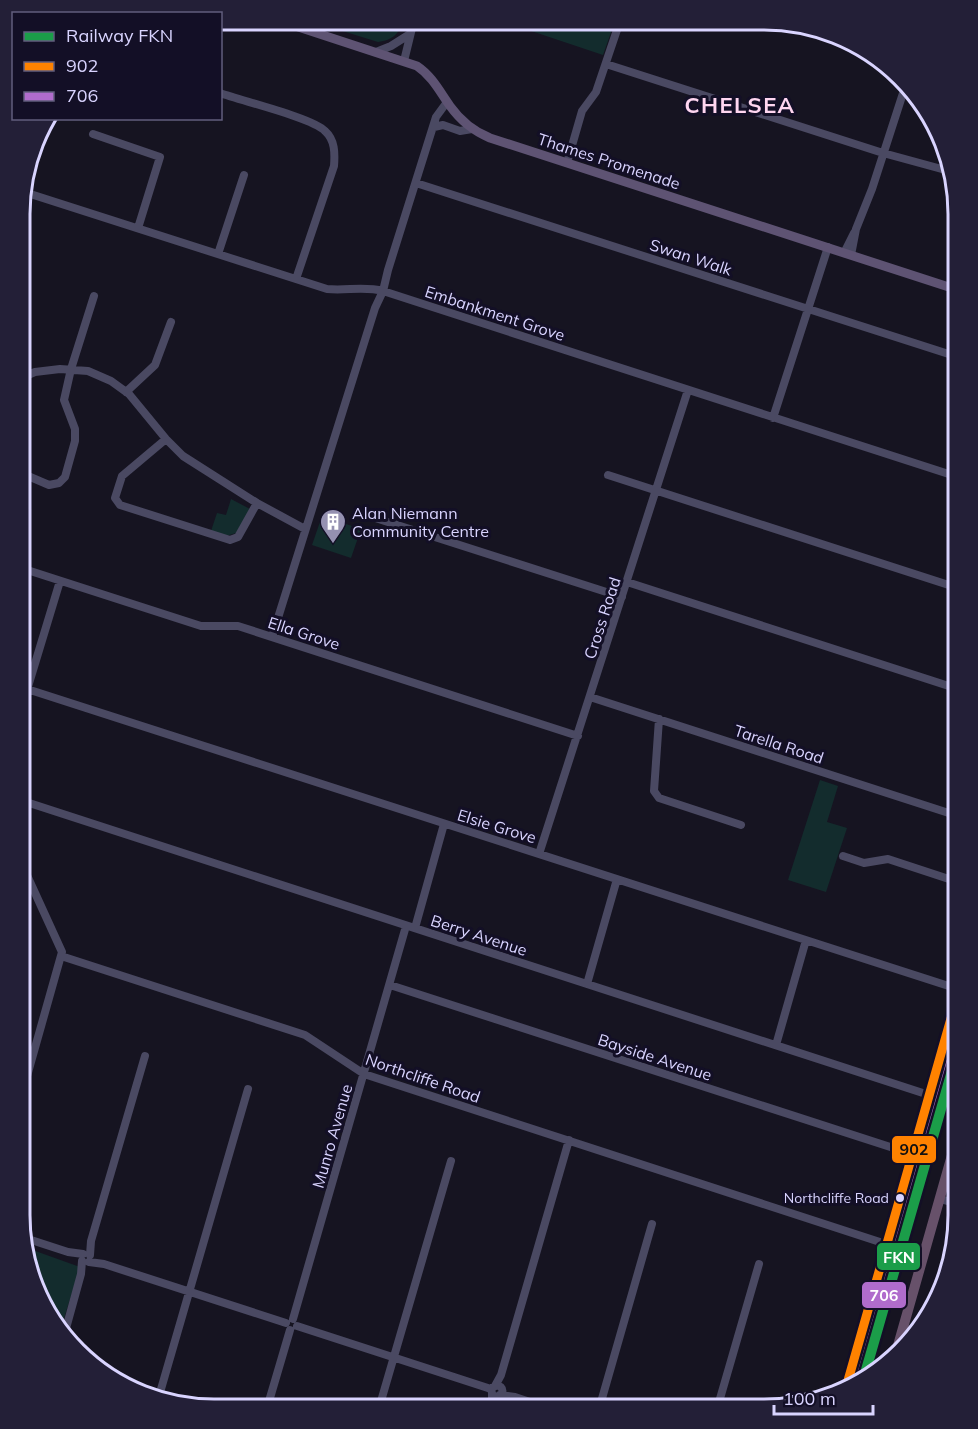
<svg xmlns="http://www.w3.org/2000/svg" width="978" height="1429" font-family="Mulish,sans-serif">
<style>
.park{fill:#132c2d}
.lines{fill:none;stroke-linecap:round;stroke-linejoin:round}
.minor{stroke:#4a4962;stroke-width:8}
.major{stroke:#5e5373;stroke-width:9}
.highway{stroke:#67516a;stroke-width:10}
.bus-1-casing{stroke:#130f26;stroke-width:14}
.bus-2-casing{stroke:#130f26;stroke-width:14}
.bus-1{stroke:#ff8200;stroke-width:9}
.bus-2{stroke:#b06ccc;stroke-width:9}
.rail-1-casing{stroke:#130f26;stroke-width:15}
.rail-1{stroke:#1b9d49;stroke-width:10}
.bus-dot{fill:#d9d4ff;stroke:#130f26;stroke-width:2}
.labels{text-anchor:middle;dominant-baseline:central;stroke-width:6;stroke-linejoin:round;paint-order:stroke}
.bus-label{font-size:14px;fill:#d9d4ff;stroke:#130f26;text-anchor:end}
.street-label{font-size:16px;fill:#d9d4ff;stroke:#130f26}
.poi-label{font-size:16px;fill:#d9d4ff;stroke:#130f26;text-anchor:start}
.district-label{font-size:22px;font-weight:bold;letter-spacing:1.5px;fill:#ffd6f0;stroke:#130f26}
.rim{fill:none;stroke:#d9d4ff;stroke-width:3}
.line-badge{stroke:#130f26;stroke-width:2}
.badge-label{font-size:16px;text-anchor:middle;font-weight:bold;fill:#fff}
.pale-badge-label{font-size:16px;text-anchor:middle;font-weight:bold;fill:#111}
</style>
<rect width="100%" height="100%" fill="#161421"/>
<path class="park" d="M 307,20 L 404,20 C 399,34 393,40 378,42 Z
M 498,20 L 615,21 L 603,55 Z
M 231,499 L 250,509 L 236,533 L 226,536 L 211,531 L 217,513 L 226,515 Z
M 322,516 L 361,529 L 351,558 L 312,545 Z
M 820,780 L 838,786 L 827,822 L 847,828 L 826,892 L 788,880 Z
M 27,1248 L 80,1267 L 61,1328 L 39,1301 Z"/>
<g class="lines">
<path class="minor" d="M 376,52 L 391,46 L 410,34
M 404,61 L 414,20
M 606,64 L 883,153 L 949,171
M 220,93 C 242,101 313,118 325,131 C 335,140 335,153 334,166 L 296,279
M 434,127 L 443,125 L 460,131 L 472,129
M 93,134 L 160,157 L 138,228
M 567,163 L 582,111 L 596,92 L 620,21
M 416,183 L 958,357
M 21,191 L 327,289 C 346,291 364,286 383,291 L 958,477
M 844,253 L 854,233
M 218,254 L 244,175
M 851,255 L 856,229 L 872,189 L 905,87
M 21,288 L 25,277 L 21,269
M 21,378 L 35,372 L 60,369 L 88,371 L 111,381 L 129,394 L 166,439 L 183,456 L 257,503 L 305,529
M 126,392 L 155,365 L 171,322
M 773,418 L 828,247
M 166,439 L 122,476 L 115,498 L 120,505 L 230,540 L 238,537 L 257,503
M 21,473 L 49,485 L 59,483 L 65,477 L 75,441 L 75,429 L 64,400 L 71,369 L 94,296
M 608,475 L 958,588
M 366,515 L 622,597
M 21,568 L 201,626 L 238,626 L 578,736
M 627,582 L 958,689
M 272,637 L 375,308 L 383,291 L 388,270 L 436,117 L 447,102
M 954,687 L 958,676
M 27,689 L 958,989
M 590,697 L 958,816
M 20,713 L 60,581
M 659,719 L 654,791 L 659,798 L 741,825
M 20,800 L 929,1095
M 539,854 L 688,390
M 843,856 L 864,863 L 888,859 L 958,882
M 415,928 L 444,824
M 61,956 L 305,1035 L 364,1074 L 886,1244
M 587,984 L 617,879
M 390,985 L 912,1154
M 776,1045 L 806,940
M 20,1101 L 62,952 L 20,860
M 940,1199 L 958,1204
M 25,1238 L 68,1252 L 83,1254
M 90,1255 L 91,1241 L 145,1056
M 89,1262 L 104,1264 L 286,1323
M 293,1319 L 406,926
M 297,1326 L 491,1389
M 65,1332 L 81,1274 L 82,1261
M491.5 1391a5.5 5.5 0 1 1 11 0a5.5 5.5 0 1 1-11 0Z
M 495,1386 L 501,1375 L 569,1140
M 845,1391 L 958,994
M 500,1395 L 515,1397 L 551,1409
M 159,1396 L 248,1089
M 267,1408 L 290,1330
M 379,1408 L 451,1161
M 492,1409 L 492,1394
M 599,1409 L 652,1224
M 717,1409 L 759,1264"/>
<path class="major" d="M 277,20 L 417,66 C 432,76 440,92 450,106 C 460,120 473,131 490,138 L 958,290"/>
<path class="highway" d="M 897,1349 L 958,1134"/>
<defs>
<path id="bus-1" d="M 845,1391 L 958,994"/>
<path id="bus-2" d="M 860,1380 L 958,1037"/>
</defs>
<use href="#bus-1" class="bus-1-casing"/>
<use href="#bus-2" class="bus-2-casing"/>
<use href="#bus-1" class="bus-1"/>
<use href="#bus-2" class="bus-2"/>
<defs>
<path id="rail-1" d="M 864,1377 L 958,1050"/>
</defs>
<use href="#rail-1" class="rail-1-casing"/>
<use href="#rail-1" class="rail-1"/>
</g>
<defs>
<symbol id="building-pin" viewBox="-11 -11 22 30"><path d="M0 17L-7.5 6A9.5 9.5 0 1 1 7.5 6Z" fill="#9591b1" stroke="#130f26"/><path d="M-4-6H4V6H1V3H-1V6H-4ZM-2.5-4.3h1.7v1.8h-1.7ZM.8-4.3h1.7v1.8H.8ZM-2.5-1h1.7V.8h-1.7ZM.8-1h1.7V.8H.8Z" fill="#fff"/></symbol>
</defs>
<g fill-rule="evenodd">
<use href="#building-pin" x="318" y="507" width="30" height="40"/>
</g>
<circle class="bus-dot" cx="900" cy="1198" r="5"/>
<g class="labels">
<g class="bus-label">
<text x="889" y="1198">Northcliffe Road</text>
</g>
<g class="street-label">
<text transform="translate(609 161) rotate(18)">Thames Promenade</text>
<text transform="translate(691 257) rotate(18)">Swan Walk</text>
<text transform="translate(495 313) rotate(18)">Embankment Grove</text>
<text transform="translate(602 618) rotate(-72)">Cross Road</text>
<text transform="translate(304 633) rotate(18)">Ella Grove</text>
<text transform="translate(779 744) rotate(18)">Tarella Road</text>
<text transform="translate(497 826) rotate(17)">Elsie Grove</text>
<text transform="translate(479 935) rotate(18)">Berry Avenue</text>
<text transform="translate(655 1057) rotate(18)">Bayside Avenue</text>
<text transform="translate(423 1078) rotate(19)">Northcliffe Road</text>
<text transform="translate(332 1136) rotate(-74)">Munro Avenue</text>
</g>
<g class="poi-label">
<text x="352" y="513">Alan Niemann<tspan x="352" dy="18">Community Centre</tspan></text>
</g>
<g class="district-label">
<text x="740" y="105">CHELSEA</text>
</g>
</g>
<path d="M0 0H978V1429H0ZM214 30H764A184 184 0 0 1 948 214V1215A184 184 0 0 1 764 1399H214A184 184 0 0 1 30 1215V214A184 184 0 0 1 214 30Z" fill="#231f37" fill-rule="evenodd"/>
<path class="rim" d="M214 30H764A184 184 0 0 1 948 214V1215A184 184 0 0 1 764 1399H214A184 184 0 0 1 30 1215V214A184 184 0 0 1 214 30Z"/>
<g class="line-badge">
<rect x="891" y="1135" width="46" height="29" rx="6" fill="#ff8200"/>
<rect x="876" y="1242" width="45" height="29" rx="6" fill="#1b9d49"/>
<rect x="861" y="1281" width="46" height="28" rx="6" fill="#b06ccc"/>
</g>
<g class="badge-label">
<text x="899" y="1263">FKN</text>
<text x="884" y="1301">706</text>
</g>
<g class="pale-badge-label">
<text x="914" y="1155">902</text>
</g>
<rect x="12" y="12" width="210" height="108" fill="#130f26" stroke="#625e7d" stroke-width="1.5"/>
<rect x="24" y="32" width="30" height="9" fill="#1b9d49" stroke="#625e7d" stroke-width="1.5"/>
<text x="66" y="42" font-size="18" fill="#d9d4ff">Railway FKN</text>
<rect x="24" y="62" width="30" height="9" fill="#ff8200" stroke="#625e7d" stroke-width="1.5"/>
<text x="66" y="72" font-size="18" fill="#d9d4ff">902</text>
<rect x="24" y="92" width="30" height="9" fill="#b06ccc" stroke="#625e7d" stroke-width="1.5"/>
<text x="66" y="102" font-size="18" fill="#d9d4ff">706</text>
<path d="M774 1405v9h99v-9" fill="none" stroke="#d9d4ff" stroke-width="3"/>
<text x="783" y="1405" font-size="18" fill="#d9d4ff" stroke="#130f26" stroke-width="4.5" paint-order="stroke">100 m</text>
</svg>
